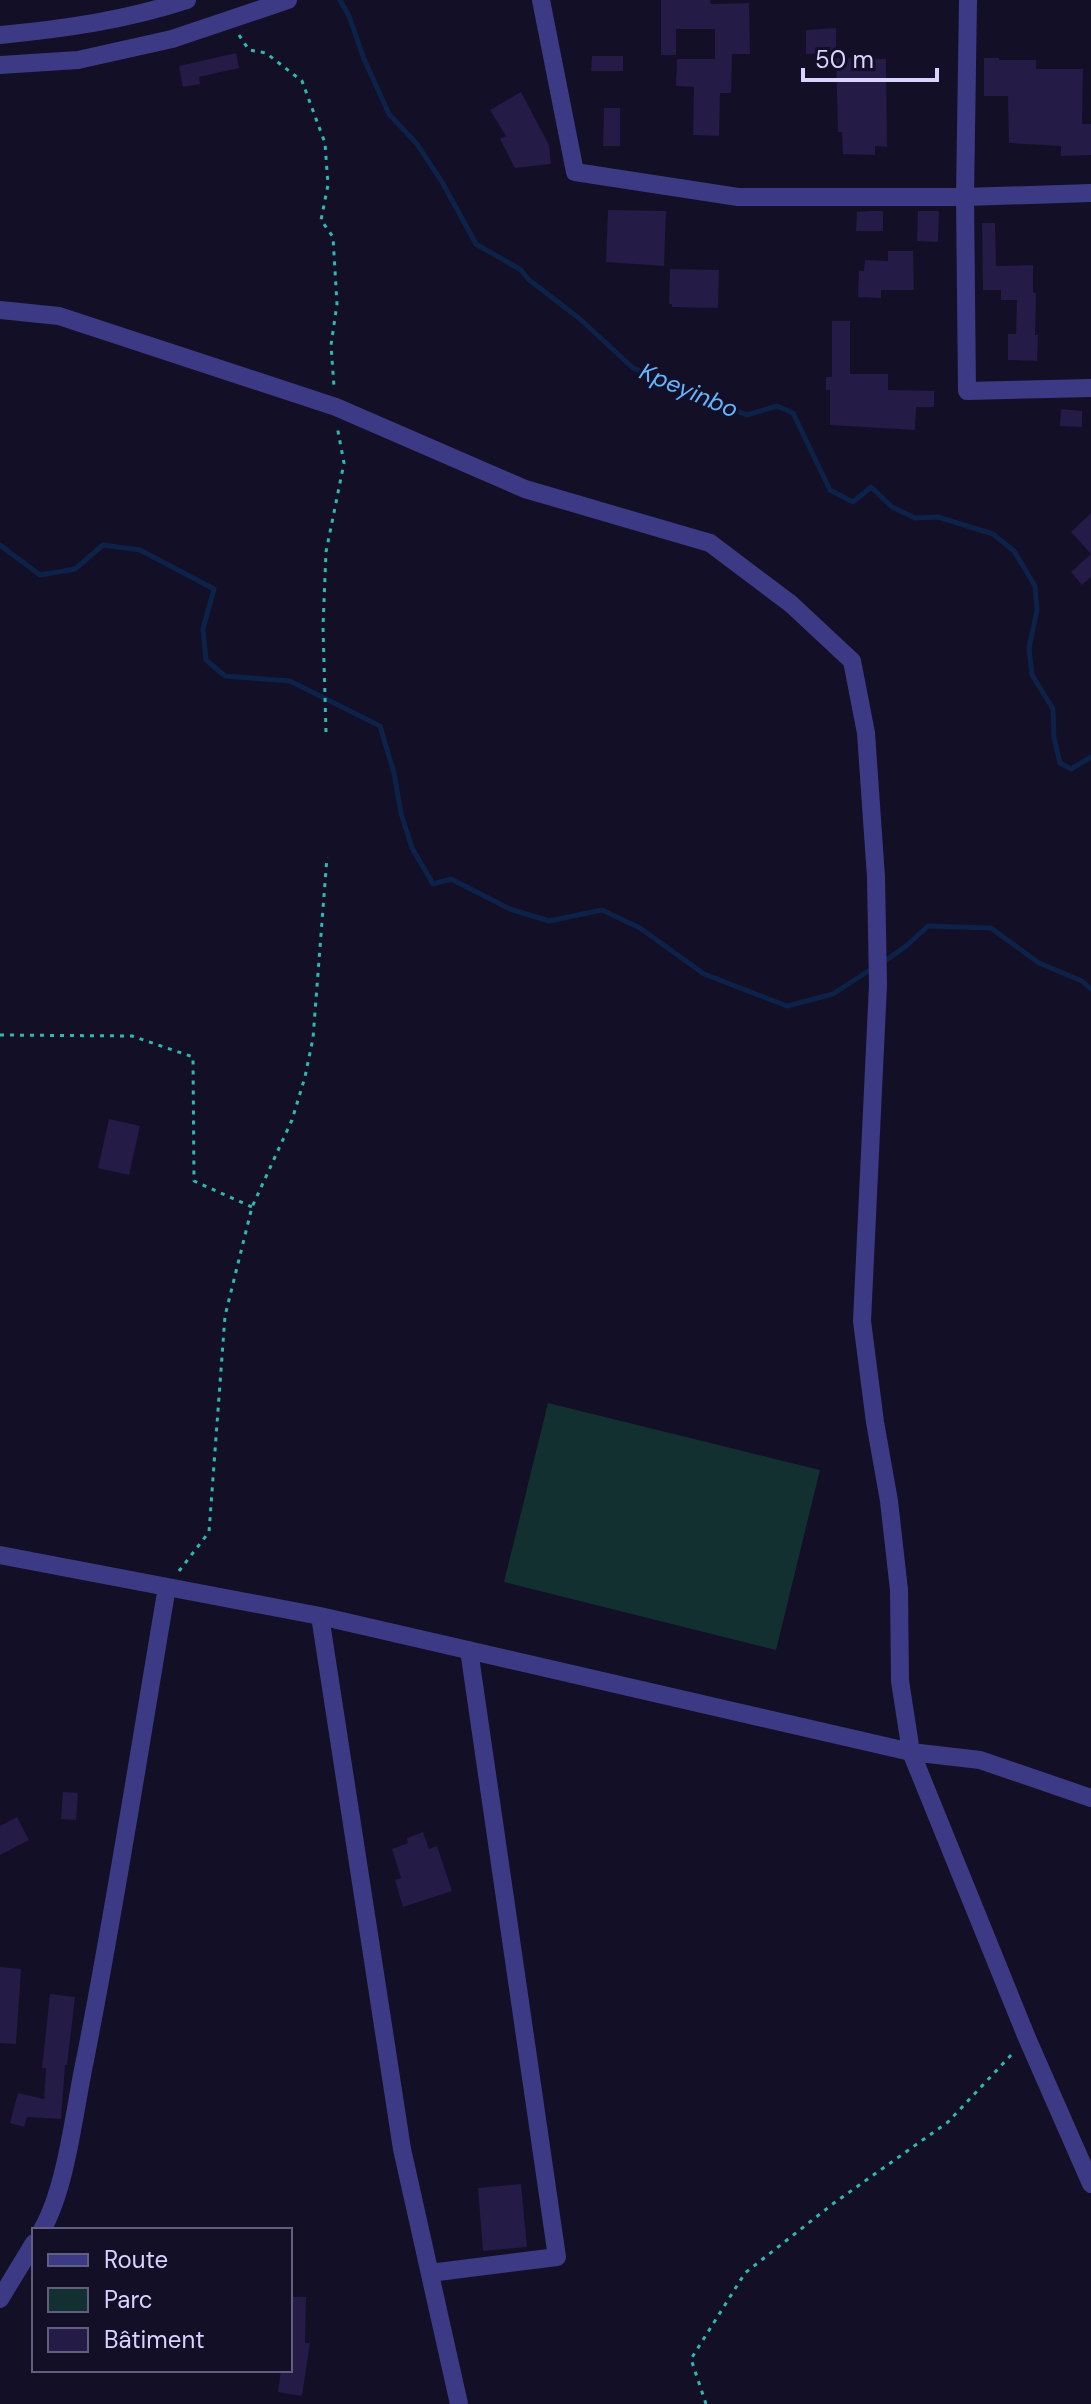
<svg xmlns="http://www.w3.org/2000/svg" width="1091" height="2404" font-family="'DM Sans',sans-serif">
<style>
.green{fill:#12302f}
.lines{fill:none;stroke-linecap:round;stroke-linejoin:round}
.stream{stroke:#0c2248;stroke-width:5}
.building{fill:#241b47}
.path{stroke:#2fb8b0;stroke-width:3;stroke-dasharray:4 6;stroke-linecap:butt}
.minor{stroke:#3d3a85;stroke-width:18}
.labels{text-anchor:middle;dominant-baseline:central;stroke-width:6;stroke-linejoin:round;paint-order:stroke}
.water-label{font-size:24px;font-style:italic;fill:#62b6ff;stroke:#130f26}
</style>
<rect width="100%" height="100%" fill="#130f26"/>
<path class="green" d="M 548,1403 L 820,1470 L 776,1650 L 504,1582 Z"/>
<g class="lines">
<path class="stream" d="M 340,0 L 349,16 L 364,59 L 389,114 L 417,144 L 442,182 L 476,244 L 521,270 L 528,279 L 580,319 L 633,368 L 747,415 L 777,406 L 793,413 L 830,490 L 853,502 L 871,487 L 892,507 L 915,518 L 938,517 L 993,534 L 1014,551 L 1035,586 L 1037,610 L 1029,648 L 1032,675 L 1053,709 L 1054,738 L 1060,763 L 1071,769 L 1091,757
M 0,545 L 40,575 L 75,569 L 103,545 L 140,550 L 214,589 L 203,629 L 206,660 L 225,676 L 290,681 L 380,726 L 394,773 L 401,813 L 412,848 L 433,884 L 451,879 L 510,909 L 549,921 L 602,910 L 640,928 L 704,974 L 787,1006 L 833,994 L 873,968
M 882,963 L 905,947 L 928,926 L 991,928 L 1039,963 L 1082,981 L 1091,989"/>
</g>
<path class="building" d="M 661,0 L 710,0 L 711,4 L 749,3 L 750,54 L 732,54 L 731,93 L 720,93 L 719,136 L 693,135 L 694,87 L 676,86 L 677,59 L 715,59 L 715,29 L 676,29 L 676,55 L 661,55 Z
M 836,28 L 836,53 L 806,54 L 806,30 Z
M 236,53 L 239,68 L 199,77 L 200,84 L 183,87 L 179,66 Z
M 592,56 L 623,56 L 623,71 L 591,71 Z
M 836,58 L 886,59 L 887,147 L 875,146 L 875,155 L 843,154 L 842,132 L 838,132 Z
M 984,58 L 999,58 L 999,60 L 1036,60 L 1036,69 L 1083,69 L 1082,124 L 1091,124 L 1091,155 L 1061,156 L 1061,146 L 1009,143 L 1008,96 L 984,96 Z
M 521,92 L 549,145 L 551,164 L 515,168 L 500,139 L 506,136 L 490,110 Z
M 604,108 L 620,108 L 620,146 L 603,146 Z
M 608,210 L 666,211 L 664,266 L 606,262 Z
M 869,211 L 883,211 L 883,231 L 856,231 L 857,212 Z
M 918,211 L 939,211 L 938,242 L 917,241 Z
M 982,223 L 995,223 L 996,266 L 1033,265 L 1033,293 L 1036,293 L 1035,335 L 1038,335 L 1037,361 L 1008,360 L 1008,334 L 1016,334 L 1017,300 L 1001,300 L 1001,290 L 983,290 Z
M 888,251 L 913,251 L 914,290 L 881,290 L 881,298 L 858,297 L 859,271 L 864,271 L 865,260 L 888,261 Z
M 670,269 L 719,270 L 718,308 L 672,307 L 672,304 L 669,304 Z
M 832,321 L 850,321 L 850,374 L 888,374 L 888,390 L 934,391 L 934,407 L 916,407 L 915,430 L 830,425 L 830,390 L 826,390 L 826,377 L 832,377 Z
M 1061,409 L 1082,411 L 1082,427 L 1060,426 Z
M 1091,513 L 1091,554 L 1071,532 Z
M 1091,554 L 1091,577 L 1082,585 L 1071,572 Z
M 109,1119 L 140,1126 L 129,1175 L 98,1168 Z
M 63,1792 L 78,1793 L 76,1820 L 61,1819 Z
M 17,1817 L 29,1840 L 0,1855 L 0,1826 Z
M 423,1832 L 429,1849 L 437,1846 L 452,1891 L 403,1907 L 395,1880 L 401,1878 L 392,1849 L 408,1843 L 407,1838 Z
M 0,1967 L 21,1969 L 16,2044 L 0,2043 Z
M 50,1994 L 75,1997 L 67,2065 L 65,2065 L 61,2119 L 27,2117 L 24,2127 L 10,2123 L 18,2093 L 44,2099 L 46,2068 L 42,2068 Z
M 521,2184 L 527,2247 L 483,2251 L 478,2188 Z
M 290,2297 L 306,2297 L 305,2343 L 310,2343 L 302,2396 L 278,2392 L 281,2370 L 290,2370 Z"/>
<g class="lines">
<path class="path" d="M 239,35 L 249,50 L 266,53 L 302,81 L 325,143 L 328,185 L 321,220 L 333,237 L 337,304 L 331,345 L 334,387
M 326,732 L 323,627 L 326,552 L 344,463 L 337,426
M 0,1035 L 132,1036 L 193,1057 L 194,1181 L 252,1207
M 179,1571 L 209,1532 L 225,1316 L 252,1207 L 292,1120 L 305,1077 L 313,1038 L 327,857
M 706,2404 L 691,2359 L 745,2273 L 834,2203 L 948,2122 L 1013,2053"/>
<path class="minor" d="M 541,0 L 575,172 L 738,197 L 965,197 L 1091,193
M 968,0 L 965,197 L 967,391 L 1091,388
M 0,35 C 64,29 126,20 187,0
M 0,65 L 78,60 L 172,39 L 288,0
M 0,310 L 59,316 L 336,407 L 525,489 L 710,543 L 791,604 L 852,661 L 866,733 L 876,877 L 878,985 L 862,1321 L 875,1422 L 889,1501 L 899,1590 L 900,1681 L 911,1752 L 1027,2038 L 1091,2184
M 0,1555 L 320,1616 L 911,1752 L 980,1760 L 1091,1798
M 320,1616 L 402,2149 L 459,2404
M 42,2230 C 67,2186 74,2111 85,2060 C 116,1903 140,1745 167,1587
M 430,2273 L 557,2257 L 469,1650
M 0,2299 L 34,2243"/>
</g>
<g class="labels">
<g class="water-label">
<text transform="translate(689 390) rotate(23)">Kpeyinbo</text>
</g>
</g>
<rect x="32" y="2228" width="260" height="144" fill="#130f26" stroke="#625e7d" stroke-width="2"/>
<rect x="48" y="2254" width="40" height="12" fill="#3d3a85" stroke="#625e7d" stroke-width="2"/>
<text x="104" y="2268" font-size="24" fill="#d9d4ff">Route</text>
<rect x="48" y="2288" width="40" height="24" fill="#12302f" stroke="#625e7d" stroke-width="2"/>
<text x="104" y="2308" font-size="24" fill="#d9d4ff">Parc</text>
<rect x="48" y="2328" width="40" height="24" fill="#241b47" stroke="#625e7d" stroke-width="2"/>
<text x="104" y="2348" font-size="24" fill="#d9d4ff">Bâtiment</text>
<path d="M803 68v12h134v-12" fill="none" stroke="#d9d4ff" stroke-width="4"/>
<text x="815" y="68" font-size="24" fill="#d9d4ff" stroke="#130f26" stroke-width="6" paint-order="stroke">50 m</text>
</svg>
